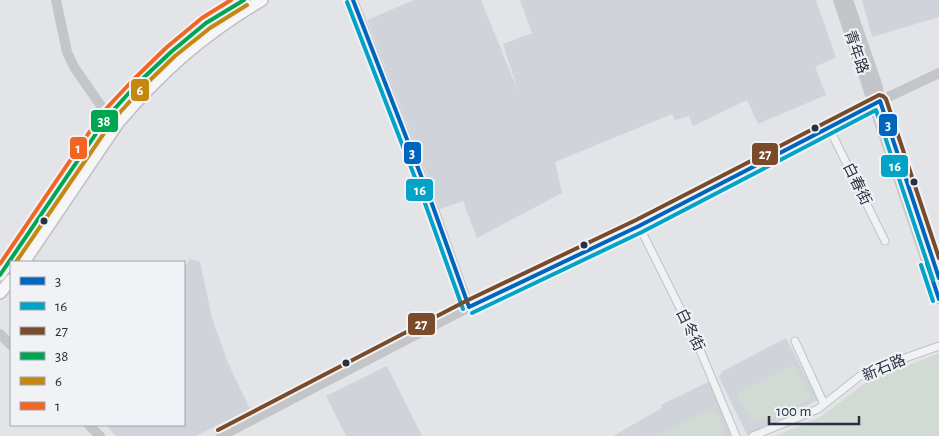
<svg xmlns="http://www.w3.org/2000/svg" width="939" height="436" font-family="'Alegreya Sans','Noto Sans SC',sans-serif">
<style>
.built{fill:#d0d3da}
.green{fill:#d2dbd3}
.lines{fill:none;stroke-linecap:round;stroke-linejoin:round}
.street-casing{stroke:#c0c2c5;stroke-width:9}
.primary-casing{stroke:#bec1c5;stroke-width:14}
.street{stroke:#f1f2f4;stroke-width:7}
.secondary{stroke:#c3c5c9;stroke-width:10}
.primary{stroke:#f6f6f6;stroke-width:11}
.bus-1-casing{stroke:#f0f2f6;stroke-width:8}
.bus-2-casing{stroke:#f0f2f6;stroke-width:8}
.bus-3-casing{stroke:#f0f2f6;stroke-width:8}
.bus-4-casing{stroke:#f0f2f6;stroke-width:8}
.bus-5-casing{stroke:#f0f2f6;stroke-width:8}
.bus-6-casing{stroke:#f0f2f6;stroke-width:8}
.bus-1{stroke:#0065bd;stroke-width:4}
.bus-2{stroke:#02a3c7;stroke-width:4}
.bus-3{stroke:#7a4b2a;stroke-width:4}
.bus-4{stroke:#00a651;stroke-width:4}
.bus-5{stroke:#c48810;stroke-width:4}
.bus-6{stroke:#f26522;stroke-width:4}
.bus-dot{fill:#293040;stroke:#f0f2f6;stroke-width:2}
.labels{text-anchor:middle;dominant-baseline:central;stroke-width:4.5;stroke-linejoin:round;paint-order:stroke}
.street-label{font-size:15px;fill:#293040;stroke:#f0f2f6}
.line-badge{stroke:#f0f2f6;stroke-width:2}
.badge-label{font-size:14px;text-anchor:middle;font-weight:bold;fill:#fff}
</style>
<rect width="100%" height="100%" fill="#e2e4e7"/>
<path class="built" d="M 414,0 L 481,0 L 518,91 L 503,44 L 532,33 L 520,0 L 816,0 L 836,57 L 815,67 L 826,95 L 758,124 L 747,100 L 693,126 L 689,116 L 675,120 L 672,114 L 555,162 L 562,193 L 477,238 L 463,201 L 440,209 L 367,20 Z
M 862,0 L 939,0 L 939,17 L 872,37 Z
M 190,259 L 200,262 L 212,318 L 228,363 L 250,409 L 196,436 L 116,436 L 106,425 L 184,425 L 184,268 Z
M 786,338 L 818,400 L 747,435 L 719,377 L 723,371 Z
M 387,366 L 422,436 L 346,436 L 326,396 Z
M 710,381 L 731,430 L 731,436 L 613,436 L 662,408 L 661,405 Z"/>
<path class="green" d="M 939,353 L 939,436 L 775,436 L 819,418 L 868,381 Z
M 794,364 L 812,398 L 771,419 L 768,416 L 753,423 L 736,394 Z
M 709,409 C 718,414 725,426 722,436 L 656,436 Z"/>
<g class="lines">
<defs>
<path id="street" d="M 829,128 L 885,241
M 639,226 L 695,338 L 736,436
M 929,250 L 939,248
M 795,341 L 824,404
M 753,436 L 818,409 L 860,376 L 874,369 L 939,346"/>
<path id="primary" d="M 24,262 L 118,123 C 162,71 203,35 262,0
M 0,275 L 108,116 C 147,72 191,27 244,0
M 0,293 L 11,280"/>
</defs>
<use href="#street" class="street-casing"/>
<use href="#primary" class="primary-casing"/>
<use href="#street" class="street"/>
<path class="secondary" d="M 56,0 L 67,52 L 74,67 L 108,116
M 353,0 L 432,204 L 469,307
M 838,0 L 939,299
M 848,0 L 877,84 L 882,106
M 0,334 L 11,345
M 89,425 L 100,436
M 221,436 L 469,307 L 639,226 L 880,101 L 939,73"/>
<use href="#primary" class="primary"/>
<defs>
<path id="bus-1" d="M 353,0 L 432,204 L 469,307
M 927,263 L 939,299
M 469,307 L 639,226 L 880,101 L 939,278"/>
<path id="bus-2" d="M 347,2 L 426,206 L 463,309
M 921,265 L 933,301
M 472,313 L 642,232 L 876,110 L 933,280"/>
<path id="bus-3" d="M 218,430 L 466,301 L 636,220 L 879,95 L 883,96 L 886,99 L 939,258"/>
<path id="bus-4" d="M 0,275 L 108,116 L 138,83 L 171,52 L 206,23 L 244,0"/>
<path id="bus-5" d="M 16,262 L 113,120 L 143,87 L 175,56 L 210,28 L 247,5"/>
<path id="bus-6" d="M 0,264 L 103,112 L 134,79 L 167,47 L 202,18 L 231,0"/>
</defs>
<use href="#bus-1" class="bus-1-casing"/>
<use href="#bus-2" class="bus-2-casing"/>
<use href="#bus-3" class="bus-3-casing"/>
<use href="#bus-4" class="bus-4-casing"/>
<use href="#bus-5" class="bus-5-casing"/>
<use href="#bus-6" class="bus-6-casing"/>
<use href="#bus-1" class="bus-1"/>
<use href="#bus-2" class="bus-2"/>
<use href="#bus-3" class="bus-3"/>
<use href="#bus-4" class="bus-4"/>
<use href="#bus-5" class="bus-5"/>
<use href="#bus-6" class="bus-6"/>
</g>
<g class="bus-dot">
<circle cx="815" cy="128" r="4.5"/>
<circle cx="914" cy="182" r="4.5"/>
<circle cx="44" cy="221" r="4.5"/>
<circle cx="584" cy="245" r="4.5"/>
<circle cx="346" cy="363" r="4.5"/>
</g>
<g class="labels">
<g class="street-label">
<text transform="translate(856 52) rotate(71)">青年路</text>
<text transform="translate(857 184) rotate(64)">白春街</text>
<text transform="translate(690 330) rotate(64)">白冬街</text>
<text transform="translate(884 368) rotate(-23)">新石路</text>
</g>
</g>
<g class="line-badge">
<rect x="130" y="78" width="20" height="24" rx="5" fill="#c48810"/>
<rect x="90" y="109" width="29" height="24" rx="5" fill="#00a651"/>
<rect x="878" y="113" width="20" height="24" rx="5" fill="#0065bd"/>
<rect x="69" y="136" width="19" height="24" rx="5" fill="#f26522"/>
<rect x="403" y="141" width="19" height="24" rx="5" fill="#0065bd"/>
<rect x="751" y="142" width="28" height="24" rx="5" fill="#7a4b2a"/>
<rect x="880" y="154" width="29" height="24" rx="5" fill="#02a3c7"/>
<rect x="405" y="178" width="29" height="24" rx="5" fill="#02a3c7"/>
<rect x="407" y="312" width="29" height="24" rx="5" fill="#7a4b2a"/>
</g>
<g class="badge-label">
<text x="140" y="95">6</text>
<text x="104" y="126">38</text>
<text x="888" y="130">3</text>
<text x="78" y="153">1</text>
<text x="412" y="158">3</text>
<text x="765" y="159">27</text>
<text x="895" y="171">16</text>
<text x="420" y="195">16</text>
<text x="421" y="329">27</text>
</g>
<rect x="10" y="261" width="175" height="165" fill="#f0f2f6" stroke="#a0a4ad"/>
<rect x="20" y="277" width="25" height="8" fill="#0065bd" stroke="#a0a4ad"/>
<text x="55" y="286" font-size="15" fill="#293040">3</text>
<rect x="20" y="302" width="25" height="8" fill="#02a3c7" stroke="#a0a4ad"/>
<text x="55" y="311" font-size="15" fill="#293040">16</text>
<rect x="20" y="327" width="25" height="8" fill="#7a4b2a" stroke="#a0a4ad"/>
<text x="55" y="336" font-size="15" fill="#293040">27</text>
<rect x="20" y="352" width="25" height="8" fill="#00a651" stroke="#a0a4ad"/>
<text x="55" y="361" font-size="15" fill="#293040">38</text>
<rect x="20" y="377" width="25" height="8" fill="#c48810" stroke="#a0a4ad"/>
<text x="55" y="386" font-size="15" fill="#293040">6</text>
<rect x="20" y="402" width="25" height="8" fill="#f26522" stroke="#a0a4ad"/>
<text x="55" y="411" font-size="15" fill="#293040">1</text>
<path d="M769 416v8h90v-8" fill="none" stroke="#293040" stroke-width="2.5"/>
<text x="776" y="416" font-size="15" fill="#293040" stroke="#f0f2f6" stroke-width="4" paint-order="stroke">100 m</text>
</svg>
